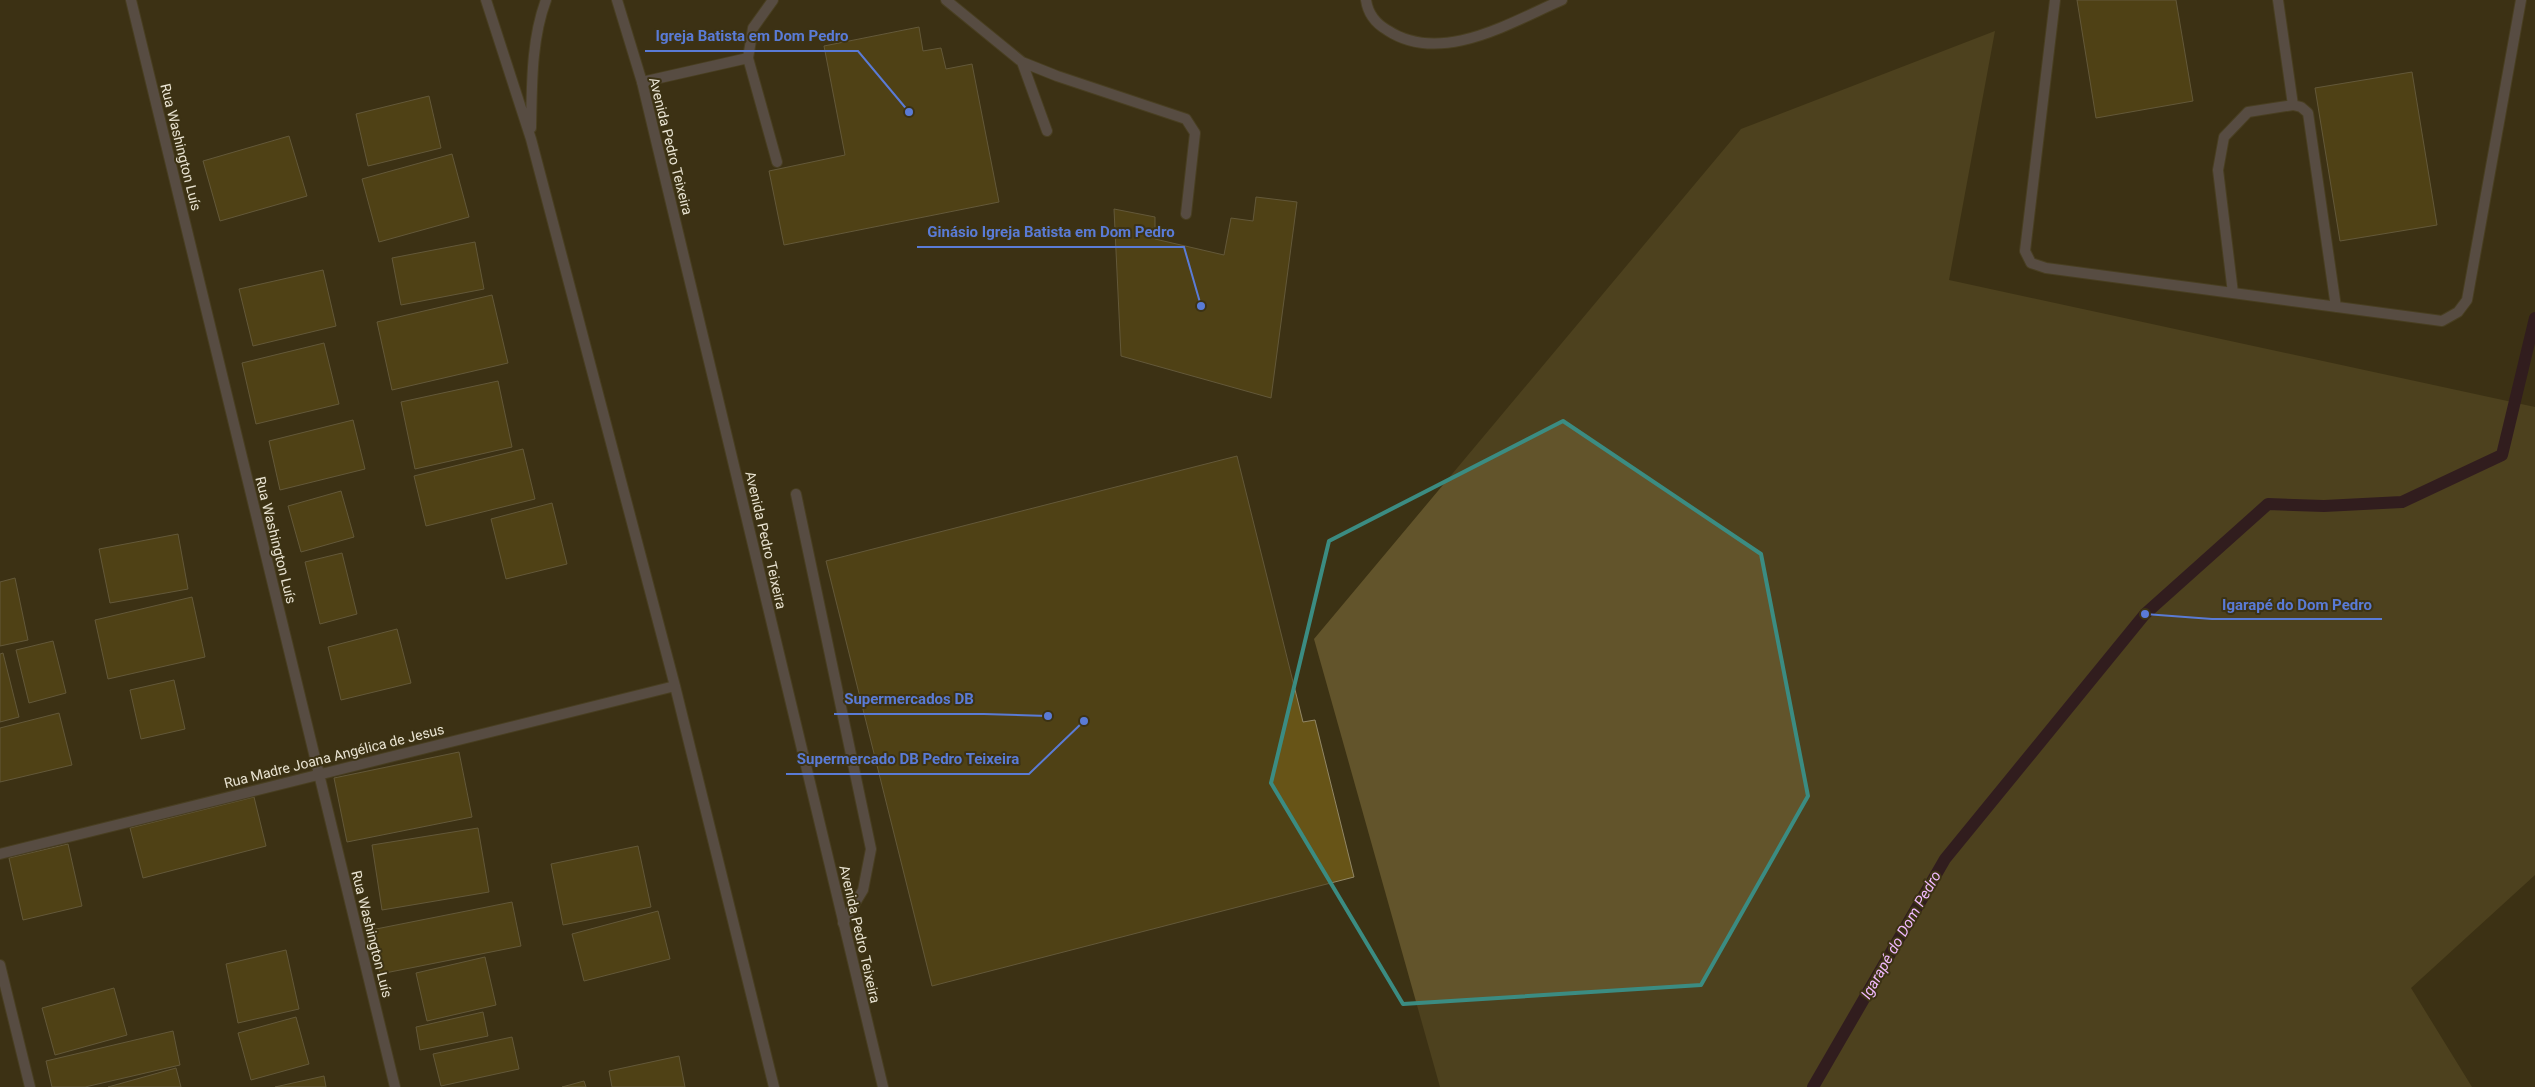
<svg xmlns="http://www.w3.org/2000/svg" width="2535" height="1087" font-family="Roboto,sans-serif">
<style>
.green{fill:#62542b}
.lines{fill:none;stroke-linecap:round;stroke-linejoin:round}
.stream{stroke:#25052c;stroke-width:12}
.building{fill:#675417;stroke:#928766}
.service-casing{stroke:#584e32;stroke-width:12}
.minor-casing{stroke:#584e32;stroke-width:12}
.tertiary-casing{stroke:#584e32;stroke-width:12}
.service{stroke:#786e7a;stroke-width:10}
.minor{stroke:#786e7a;stroke-width:10}
.tertiary{stroke:#786e7a;stroke-width:10}
.marked{fill:none;stroke:#3b8c82;stroke-width:4;stroke-linejoin:round}
.labels{text-anchor:middle;dominant-baseline:central;stroke-width:4;stroke-linejoin:round;paint-order:stroke}
.street-label{font-size:14px;fill:#e9e3d2;stroke:#3c3214}
.water-label{font-size:15px;font-style:italic;fill:#f1b9fe;stroke:#3c3214}
.leader{fill:none;stroke:#5a7bd6;stroke-width:2}
.callout-dot{fill:#5a7bd6;stroke:#3c3214;stroke-width:2}
.callout-label{font-size:15px;text-anchor:middle;font-weight:bold;fill:#5a7bd6;stroke:#3c3214;stroke-width:4;stroke-linejoin:round;paint-order:stroke}
</style>
<rect width="100%" height="100%" fill="#3c3214"/>
<path class="green" d="M 1995,31 L 1949,280 L 2535,407 L 2535,875 L 2411,988 L 2472,1087 L 1440,1087 L 1314,639 L 1741,129 Z"/>
<g class="lines">
<path class="stream" d="M 1813,1087 L 1945,859 L 2145,614 L 2268,504 L 2324,506 L 2402,502 L 2502,455 L 2535,318"/>
</g>
<path class="building" d="M 2077,0 L 2176,0 L 2193,101 L 2096,118 Z
M 919,27 L 923,51 L 941,48 L 946,69 L 972,64 L 999,202 L 784,245 L 769,171 L 845,155 L 824,46 Z
M 2412,72 L 2437,225 L 2340,241 L 2315,88 Z
M 429,96 L 441,148 L 368,166 L 356,114 Z
M 289,136 L 307,196 L 220,221 L 203,161 Z
M 452,154 L 469,217 L 379,242 L 362,179 Z
M 1256,197 L 1297,202 L 1271,398 L 1121,356 L 1114,209 L 1155,217 L 1155,239 L 1224,255 L 1231,218 L 1253,221 Z
M 475,242 L 484,289 L 401,305 L 392,258 Z
M 323,270 L 336,326 L 253,346 L 239,289 Z
M 492,295 L 508,363 L 392,390 L 377,322 Z
M 324,343 L 339,404 L 256,424 L 242,363 Z
M 498,381 L 512,447 L 415,469 L 401,402 Z
M 353,420 L 365,469 L 280,490 L 269,441 Z
M 523,449 L 535,499 L 426,526 L 414,476 Z
M 1237,456 L 1303,722 L 1315,720 L 1354,877 L 932,986 L 826,561 Z
M 341,491 L 354,537 L 301,552 L 288,506 Z
M 552,503 L 567,564 L 506,579 L 491,519 Z
M 178,534 L 188,589 L 110,603 L 99,549 Z
M 342,553 L 357,614 L 320,624 L 305,562 Z
M 15,578 L 28,640 L 0,646 L 0,582 Z
M 192,597 L 205,657 L 108,679 L 95,620 Z
M 397,629 L 411,683 L 341,700 L 328,647 Z
M 53,641 L 66,693 L 29,703 L 16,650 Z
M 3,653 L 19,717 L 0,722 L 0,654 Z
M 174,680 L 185,729 L 141,739 L 130,690 Z
M 59,713 L 72,765 L 0,782 L 0,728 Z
M 459,752 L 472,817 L 347,842 L 334,778 Z
M 254,797 L 266,846 L 143,878 L 130,828 Z
M 478,828 L 489,892 L 382,910 L 372,845 Z
M 68,844 L 82,906 L 23,920 L 9,858 Z
M 638,846 L 651,907 L 563,925 L 551,864 Z
M 512,902 L 521,946 L 380,974 L 371,930 Z
M 658,911 L 670,959 L 584,981 L 572,934 Z
M 286,950 L 299,1009 L 238,1023 L 226,964 Z
M 485,957 L 496,1005 L 427,1021 L 416,973 Z
M 114,988 L 127,1035 L 55,1055 L 42,1008 Z
M 483,1012 L 488,1036 L 420,1050 L 416,1027 Z
M 296,1017 L 309,1064 L 251,1080 L 238,1033 Z
M 173,1031 L 180,1065 L 85,1087 L 52,1087 L 46,1061 Z
M 512,1037 L 519,1069 L 441,1086 L 433,1054 Z
M 679,1056 L 685,1087 L 612,1087 L 609,1071 Z
M 176,1068 L 181,1087 L 108,1087 Z
M 324,1076 L 326,1087 L 275,1087 Z
M 584,1081 L 586,1087 L 562,1087 Z"/>
<g class="lines">
<defs>
<path id="service" d="M 946,0 L 1022,62 L 1047,131
M 1366,0 C 1368,14 1375,23 1387,30 C 1441,66 1511,22 1562,0
M 748,58 L 753,28 L 773,0
M 1022,62 L 1057,76 L 1186,119 L 1195,133 L 1186,214
M 642,82 L 748,58 L 777,162
M 796,494 L 871,849 L 863,890 L 843,923"/>
<path id="minor" d="M 131,0 L 395,1087
M 486,0 L 531,139 L 675,686 L 774,1087
M 2055,0 L 2025,251 L 2031,263 L 2046,268 L 2442,321 L 2458,312 L 2467,300 L 2521,0
M 2278,0 L 2293,105
M 531,128 C 532,86 531,40 546,0
M 2233,293 L 2218,170 L 2224,137 L 2248,112 L 2293,105 L 2301,107 L 2308,113 L 2336,307
M 0,854 L 675,686
M 0,965 L 30,1087"/>
<path id="tertiary" d="M 617,0 L 642,82 L 883,1087"/>
</defs>
<use href="#service" class="service-casing"/>
<use href="#minor" class="minor-casing"/>
<use href="#tertiary" class="tertiary-casing"/>
<use href="#service" class="service"/>
<use href="#minor" class="minor"/>
<use href="#tertiary" class="tertiary"/>
</g>
<path d="M0 0H2535V1087H0ZM 1563,421 L 1761,554 L 1808,796 L 1701,985 L 1403,1004 L 1271,783 L 1329,541 Z" fill="#3c3214" fill-opacity=".55" fill-rule="evenodd"/>
<path class="marked" d="M 1563,421 L 1761,554 L 1808,796 L 1701,985 L 1403,1004 L 1271,783 L 1329,541 Z"/>
<g class="labels">
<g class="street-label">
<text transform="translate(671 146) rotate(76)">Avenida Pedro Teixeira</text>
<text transform="translate(181 147) rotate(76)">Rua Washington Luís</text>
<text transform="translate(276 540) rotate(76)">Rua Washington Luís</text>
<text transform="translate(766 540) rotate(77)">Avenida Pedro Teixeira</text>
<text transform="translate(334 756) rotate(-14)">Rua Madre Joana Angélica de Jesus</text>
<text transform="translate(372 934) rotate(76)">Rua Washington Luís</text>
<text transform="translate(860 934) rotate(77)">Avenida Pedro Teixeira</text>
</g>
<g class="water-label">
<text transform="translate(1901 935) rotate(-60)">Igarapé do Dom Pedro</text>
</g>
</g>
<path class="leader" d="M909 112L858 51H645M1201 306L1184 247H917M2145 614L2212 619H2382M1048 716L984 714H834M1084 721L1029 774H786"/>
<g class="callout-dot">
<circle cx="909" cy="112" r="5"/>
<circle cx="1201" cy="306" r="5"/>
<circle cx="2145" cy="614" r="5"/>
<circle cx="1048" cy="716" r="5"/>
<circle cx="1084" cy="721" r="5"/>
</g>
<g class="callout-label">
<text x="752" y="41">Igreja Batista em Dom Pedro</text>
<text x="1051" y="237">Ginásio Igreja Batista em Dom Pedro</text>
<text x="2297" y="610">Igarapé do Dom Pedro</text>
<text x="909" y="704">Supermercados DB</text>
<text x="908" y="764">Supermercado DB Pedro Teixeira</text>
</g>
</svg>
